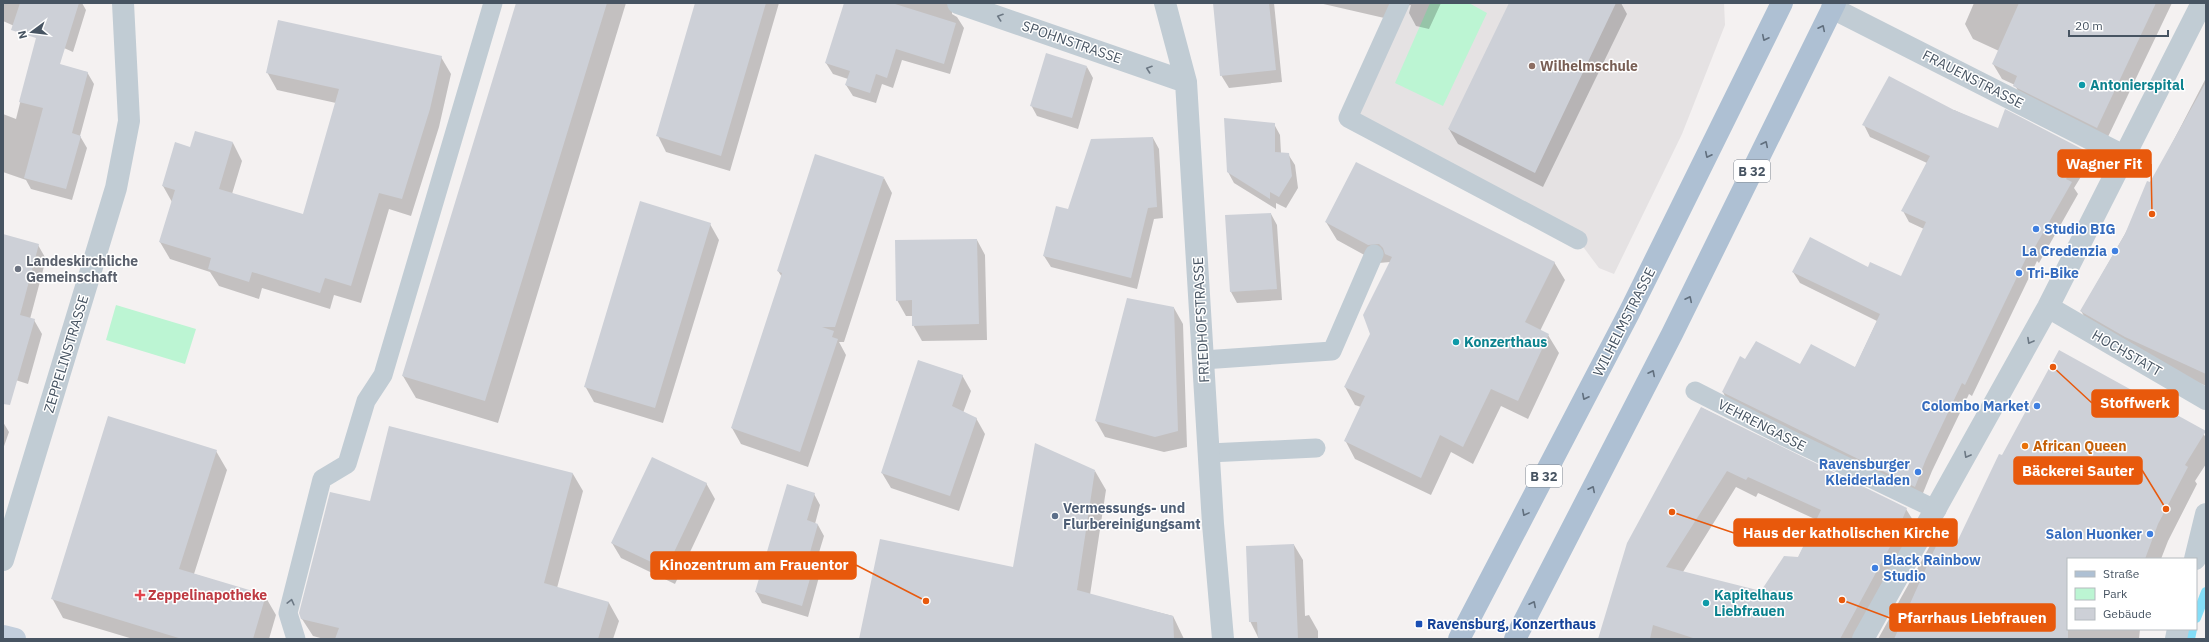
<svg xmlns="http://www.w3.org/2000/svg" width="2209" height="642" font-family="'IBM Plex Sans',sans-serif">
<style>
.education{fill:#e5e2e3}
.green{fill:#bcf5d3}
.shadow{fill:#0003;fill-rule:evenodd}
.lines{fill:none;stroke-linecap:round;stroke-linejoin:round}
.stream{stroke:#84ddf7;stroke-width:10}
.building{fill:#cdd0d7;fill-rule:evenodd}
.service{stroke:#c1ccd4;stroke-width:19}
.pedestrian{stroke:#c1ccd4;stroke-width:22}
.minor{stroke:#c1ccd4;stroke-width:22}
.secondary{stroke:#c2cedc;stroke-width:22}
.primary{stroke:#aec0d3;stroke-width:22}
.oneway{stroke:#6c7884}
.oneway2{stroke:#616f7e}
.education-dot{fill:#8d6e63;stroke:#fff;stroke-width:1.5}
.culture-dot{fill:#0f9aa8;stroke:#fff;stroke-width:1.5}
.shop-dot{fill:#3f7fe0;stroke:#fff;stroke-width:1.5}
.worship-dot{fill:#6b7280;stroke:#fff;stroke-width:1.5}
.food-dot{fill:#e8710a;stroke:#fff;stroke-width:1.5}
.service-dot{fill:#5c6f8a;stroke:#fff;stroke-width:1.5}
.health-dot{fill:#e0444e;stroke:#fff;stroke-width:1.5}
.transit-dot{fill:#1a4fb4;stroke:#fff;stroke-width:1.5}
.labels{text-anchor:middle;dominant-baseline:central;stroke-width:3;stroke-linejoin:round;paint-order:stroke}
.shield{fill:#fff;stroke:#7e8791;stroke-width:1}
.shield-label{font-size:13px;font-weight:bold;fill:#475462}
.street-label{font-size:14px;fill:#475462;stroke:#fff}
.education-label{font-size:14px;font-weight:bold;fill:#785e54;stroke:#fff;text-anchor:start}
.culture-label{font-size:14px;font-weight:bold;fill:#0d838f;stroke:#fff;text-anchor:start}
.shop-label{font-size:14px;font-weight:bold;fill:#366cbe;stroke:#fff;text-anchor:end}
.worship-label{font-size:14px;font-weight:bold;fill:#5b616d;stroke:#fff;text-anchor:start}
.food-label{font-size:14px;font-weight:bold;fill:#c56008;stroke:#fff;text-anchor:start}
.service-label{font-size:14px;font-weight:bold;fill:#4e5e75;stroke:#fff;text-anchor:start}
.health-label{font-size:14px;font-weight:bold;fill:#be3a42;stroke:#fff;text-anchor:start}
.transit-label{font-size:14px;font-weight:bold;fill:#164399;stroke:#fff;text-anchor:start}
.leader{fill:none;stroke:#e8590c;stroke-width:1.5}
.callout-dot{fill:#e8590c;stroke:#fff;stroke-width:1.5}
.callout{fill:#e8590c;stroke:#e8590c;stroke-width:1.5}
.callout-label{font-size:15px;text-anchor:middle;font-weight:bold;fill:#fff}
</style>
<rect width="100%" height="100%" fill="#f4f1f1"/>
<path class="education" d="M 1400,3 L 1724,3 L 1725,25 L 1682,134 L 1614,274 L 1599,268 L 1578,240 L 1348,118 Z"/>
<path class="green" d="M 1430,3 L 1469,3 L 1487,13 L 1443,106 L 1395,83 Z
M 116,305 L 196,329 L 185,364 L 106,340 Z"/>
<path class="shadow" d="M 3,3 L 82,3 L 86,10 L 73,52 L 3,21 Z
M 517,3 L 626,3 L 498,423 L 416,398 L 403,376 Z
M 696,3 L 779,3 L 730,171 L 666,152 L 658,136 Z
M 845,3 L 960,3 L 952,10 L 952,14 L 957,17 L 964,28 L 950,74 L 902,60 L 893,88 L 882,84 L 876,103 L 853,96 L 846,85 L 848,79 L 833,74 L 826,63 Z
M 1214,3 L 1274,3 L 1282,82 L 1229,88 L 1221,75 Z
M 1319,3 L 1441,3 L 1429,29 L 1416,26 L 1409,13 L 1411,5 L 1400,7 L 1393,20 Z
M 1510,3 L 1621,3 L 1627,14 L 1543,187 L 1458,144 L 1449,129 Z
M 1974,3 L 2172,3 L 2105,143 L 2023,101 L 2015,85 L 2002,79 L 1993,64 L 1999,51 L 1973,39 L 1965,24 Z
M 441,57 L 451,74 L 439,127 L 411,216 L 389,209 L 361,303 L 334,295 L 330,309 L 262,288 L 259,299 L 219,286 L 210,272 L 170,259 L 160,242 L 172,202 L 163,186 L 191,148 L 233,143 L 242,161 L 232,194 L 304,215 L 336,103 L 277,90 L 267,72 Z
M 30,63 L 87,72 L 94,84 L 80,136 L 87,148 L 72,200 L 31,189 L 26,180 L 3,172 L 3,114 L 16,119 Z
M 1087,67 L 1093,78 L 1078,129 L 1037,116 L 1031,105 Z
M 2206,78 L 2206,386 L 2136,355 L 2092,329 L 2081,311 L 2125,234 Z
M 1954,110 L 1998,130 L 2083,150 L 2090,162 L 2074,188 L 2078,194 L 2039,263 L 2037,261 L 1972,396 L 1969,394 L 1932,471 L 1921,498 L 1729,404 L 1723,392 L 1745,360 L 1855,368 L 1877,321 L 1800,283 L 1793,272 L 1868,268 L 1902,277 L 1924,229 L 1909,222 L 1903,211 L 1927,163 L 1870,137 L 1864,125 Z
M 1274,124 L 1280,135 L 1281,153 L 1288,154 L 1295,165 L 1298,188 L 1286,208 L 1276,203 L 1276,209 L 1234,183 L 1228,172 Z
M 1153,138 L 1159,149 L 1163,218 L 1154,219 L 1137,289 L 1051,267 L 1044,256 L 1068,210 Z
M 884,178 L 892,193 L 844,342 L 839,342 L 846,355 L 808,467 L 741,444 L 732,428 L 782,277 L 778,271 Z
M 1271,214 L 1277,225 L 1282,300 L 1237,303 L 1231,292 Z
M 1326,222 L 1554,262 L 1565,280 L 1540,331 L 1548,335 L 1559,353 L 1528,419 L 1501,406 L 1473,464 L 1451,452 L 1431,495 L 1355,459 L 1345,440 L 1361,407 L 1355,405 L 1345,387 L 1371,334 L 1390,262 L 1379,263 L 1337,240 Z
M 710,224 L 719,240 L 663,423 L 594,402 L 585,386 Z
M 3,235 L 38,245 L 46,259 L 30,319 L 34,320 L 42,334 L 28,384 L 3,376 Z
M 977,240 L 985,255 L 987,340 L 922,341 L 913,325 L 913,316 L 906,316 L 897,300 Z
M 1174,308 L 1183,324 L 1187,447 L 1164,452 L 1105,437 L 1096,421 Z
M 962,375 L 971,391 L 963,413 L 976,418 L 985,434 L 959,511 L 891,488 L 882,473 Z
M 1702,408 L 1906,509 L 1916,525 L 1868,639 L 1599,639 ZM 1736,487 L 1756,497 L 1758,493 L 1817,520 L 1798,558 L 1761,592 L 1683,572 Z
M 3,422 L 9,432 L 3,449 Z
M 390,427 L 573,474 L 583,491 L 557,588 L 609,603 L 619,621 L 613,639 L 324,639 L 313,636 L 302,619 L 371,503 Z
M 2201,430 L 2206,438 L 2206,464 L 2195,481 L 2197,484 L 2168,541 L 2161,559 L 2068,559 L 2068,629 L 2140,629 L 2139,639 L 1878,639 L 1936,535 L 1958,543 L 2003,457 Z
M 216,451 L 227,470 L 194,574 L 265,596 L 276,615 L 269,639 L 133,639 L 63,618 L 52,598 Z
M 1095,471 L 1106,490 L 1090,595 L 1173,616 L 1184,639 L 860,639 L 1014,568 Z
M 706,483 L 715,499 L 675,584 L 621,558 L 612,543 Z
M 814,494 L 820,505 L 815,524 L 818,525 L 824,536 L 814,569 L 819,577 L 808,617 L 762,603 L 756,592 Z
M 1294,545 L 1303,560 L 1305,616 L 1309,615 L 1318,631 L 1318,639 L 1259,639 L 1250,621 Z"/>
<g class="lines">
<path class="stream" d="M 2196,618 L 2206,592
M 2190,639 L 2192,629"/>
</g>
<path class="building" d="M 20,3 L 79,3 L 60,64 L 88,72 L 72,133 L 81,136 L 66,189 L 24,178 L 43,108 L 19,102 L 36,38 L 11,30 Z
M 516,3 L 607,3 L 485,401 L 402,376 Z
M 695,3 L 766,3 L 721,156 L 656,136 Z
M 844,3 L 892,3 L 956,23 L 944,64 L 896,49 L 887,78 L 876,74 L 870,93 L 845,85 L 850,71 L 825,63 Z
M 1213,3 L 1269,3 L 1276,70 L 1220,76 Z
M 1509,3 L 1616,3 L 1535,173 L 1448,129 Z
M 2019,3 L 2156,3 L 2097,128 L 2013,86 L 2017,76 L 1992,64 Z
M 278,20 L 442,56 L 430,109 L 402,199 L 379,193 L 351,286 L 325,278 L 320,293 L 252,272 L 249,282 L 208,269 L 211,258 L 159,242 L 175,190 L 162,186 L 175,142 L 190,147 L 195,131 L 233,142 L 219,189 L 303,214 L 339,89 L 266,73 Z
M 1046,53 L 1087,66 L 1072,118 L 1030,106 Z
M 1889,76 L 1954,110 L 1998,128 L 2005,109 L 2084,150 L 2066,179 L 2072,182 L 2032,252 L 2030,250 L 1965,385 L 1962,383 L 1926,459 L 1915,487 L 1722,392 L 1740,356 L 1745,359 L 1756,341 L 1800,364 L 1811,344 L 1855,367 L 1880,314 L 1792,272 L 1810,237 L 1868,267 L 1870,262 L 1901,276 L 1926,222 L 1901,211 L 1930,156 L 1862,125 Z
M 2206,82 L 2206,374 L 2125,337 L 2080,311 L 2125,234 L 2147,181 L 2150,182 Z
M 1224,118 L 1275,123 L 1275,152 L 1289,153 L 1292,176 L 1279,197 L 1270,192 L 1270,199 L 1227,172 Z
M 1153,137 L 1157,207 L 1148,208 L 1131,278 L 1043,256 L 1056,206 L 1068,209 L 1091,139 Z
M 815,154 L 884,177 L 835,327 L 822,327 L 834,331 L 832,337 L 838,339 L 800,452 L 731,428 L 782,273 L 777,271 Z
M 1356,162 L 1555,262 L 1525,322 L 1549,334 L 1518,401 L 1491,389 L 1463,447 L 1440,435 L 1421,478 L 1344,441 L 1365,396 L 1344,387 L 1370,334 L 1363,315 L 1392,257 L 1385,254 L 1383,248 L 1379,244 L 1368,245 L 1325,222 Z
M 640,201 L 711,223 L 655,408 L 584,387 Z
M 1271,213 L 1277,289 L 1230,292 L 1225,215 Z
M 3,234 L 39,244 L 20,315 L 35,319 L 10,405 L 3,404 Z
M 977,239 L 979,324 L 912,326 L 912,300 L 896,301 L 895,240 Z
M 1127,298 L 1174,307 L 1178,431 L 1155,437 L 1095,421 Z
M 2059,350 L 2206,431 L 2185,465 L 2188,467 L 2158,524 L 2145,559 L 2068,559 L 2068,639 L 1894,639 L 1941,535 L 1957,542 L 1999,454 L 2002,455 Z
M 918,360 L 963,375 L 952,406 L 977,418 L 950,496 L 881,473 Z
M 1701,407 L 1907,508 L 1902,520 L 1904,521 L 1840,639 L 1696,639 L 1653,625 L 1650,639 L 1598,639 L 1627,543 ZM 1727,471 L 1746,480 L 1748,477 L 1821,510 L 1798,557 L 1784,556 L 1761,591 L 1666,567 Z
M 108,416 L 217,450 L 179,569 L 266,595 L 253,639 L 182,639 L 51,599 Z
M 389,426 L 573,473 L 544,583 L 609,602 L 598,639 L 335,639 L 339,628 L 301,619 L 299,613 L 330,492 L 370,501 Z
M 1035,443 L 1095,470 L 1077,590 L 1173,616 L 1174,639 L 859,639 L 880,539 L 1013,567 Z
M 652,457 L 707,483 L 666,569 L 611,543 Z
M 787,484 L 815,493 L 807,520 L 818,524 L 807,563 L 814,565 L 802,606 L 755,592 Z
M 1294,544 L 1298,639 L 1258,639 L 1257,622 L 1249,622 L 1246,546 Z"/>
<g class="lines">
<path class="service" d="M 1400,3 L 1348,118 L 1578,240
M 1203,360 L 1332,351 L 1374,254
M 1695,391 L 1785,437 L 1937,510
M 1209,453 L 1316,448
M 296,639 L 288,613 L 322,479 L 347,464 L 366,401 L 383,375 L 493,3"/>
<path class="pedestrian" d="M 2195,559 L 2206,514
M 2176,639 L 2178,629"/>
<path class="minor" d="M 958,3 L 1186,82
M 1165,3 L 1186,82 L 1213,524 L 1223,639
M 1832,8 L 2126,157
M 2048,307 L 2206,399
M 3,560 L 116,188 L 129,121 L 123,3
M 1863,639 L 2048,307 L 2202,3"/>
<path class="secondary" d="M 3,636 L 15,639"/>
<path class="primary" d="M 1459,639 L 1629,313 L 1782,3
M 1515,639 L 1672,334 L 1835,3"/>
</g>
<defs><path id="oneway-chevron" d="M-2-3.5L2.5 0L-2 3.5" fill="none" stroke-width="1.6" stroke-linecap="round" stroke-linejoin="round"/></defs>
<g class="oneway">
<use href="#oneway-chevron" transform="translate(1000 17) rotate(-161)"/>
<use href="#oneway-chevron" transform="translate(1149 69) rotate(-161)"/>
<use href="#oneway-chevron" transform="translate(2030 341) rotate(119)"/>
<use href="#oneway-chevron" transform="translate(1967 455) rotate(119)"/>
<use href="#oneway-chevron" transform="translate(291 602) rotate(-76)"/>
</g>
<g class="oneway2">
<use href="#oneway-chevron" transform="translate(1822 28) rotate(-64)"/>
<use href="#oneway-chevron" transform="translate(1765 38) rotate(116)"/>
<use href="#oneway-chevron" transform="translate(1765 144) rotate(-64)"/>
<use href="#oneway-chevron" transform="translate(1708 155) rotate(116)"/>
<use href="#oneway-chevron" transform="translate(1689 299) rotate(-64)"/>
<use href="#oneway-chevron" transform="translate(1652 373) rotate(-63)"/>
<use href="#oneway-chevron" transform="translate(1585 397) rotate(117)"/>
<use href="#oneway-chevron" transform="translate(1592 489) rotate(-63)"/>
<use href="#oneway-chevron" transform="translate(1525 513) rotate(118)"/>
<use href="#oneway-chevron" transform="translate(1533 604) rotate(-63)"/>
</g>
<circle class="education-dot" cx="1532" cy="66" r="4"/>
<g class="culture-dot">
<circle cx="2082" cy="85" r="4"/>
<circle cx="1456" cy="342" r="4"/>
<circle cx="1706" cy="603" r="4"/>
</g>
<g class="shop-dot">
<circle cx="2036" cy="229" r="4"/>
<circle cx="2115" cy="251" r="4"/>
<circle cx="2019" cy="273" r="4"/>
<circle cx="2037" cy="406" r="4"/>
<circle cx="1918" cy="472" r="4"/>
<circle cx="2150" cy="534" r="4"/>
<circle cx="1875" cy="568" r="4"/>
</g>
<circle class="worship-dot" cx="18" cy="269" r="4"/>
<circle class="food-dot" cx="2025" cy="446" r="4"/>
<circle class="service-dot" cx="1055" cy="516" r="4"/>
<path class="health-dot" d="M138 589h4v4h4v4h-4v4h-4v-4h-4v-4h4z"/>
<rect class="transit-dot" x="1415" y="620" width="8" height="8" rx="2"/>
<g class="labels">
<g class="shield">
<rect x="1734" y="160" width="36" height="22" rx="3"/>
<rect x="1526" y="465" width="36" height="22" rx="3"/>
</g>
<g class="shield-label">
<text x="1752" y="171">B 32</text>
<text x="1544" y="476">B 32</text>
</g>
<g class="street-label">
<text transform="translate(1072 42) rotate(19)">SPOHNSTRASSE</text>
<text transform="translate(1973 79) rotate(27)">FRAUENSTRASSE</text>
<text transform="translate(1201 320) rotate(-93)">FRIEDHOFSTRASSE</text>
<text transform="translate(1624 322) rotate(-63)">WILHELMSTRASSE</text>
<text transform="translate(2127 353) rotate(30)">HOCHSTATT</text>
<text transform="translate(66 354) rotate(-73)">ZEPPELINSTRASSE</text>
<text transform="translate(1762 425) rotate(27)">VEHRENGASSE</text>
</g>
<g class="education-label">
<text x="1540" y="66">Wilhelmschule</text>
</g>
<g class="culture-label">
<text x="2090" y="85">Antonierspital</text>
<text x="1464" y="342">Konzerthaus</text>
<text x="1714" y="595">Kapitelhaus<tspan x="1714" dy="16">Liebfrauen</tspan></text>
</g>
<g class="shop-label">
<text x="2044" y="229" text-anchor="start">Studio BIG</text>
<text x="2107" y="251">La Credenzia</text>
<text x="2027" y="273" text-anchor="start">Tri-Bike</text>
<text x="2029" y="406">Colombo Market</text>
<text x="1910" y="464">Ravensburger<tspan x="1910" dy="16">Kleiderladen</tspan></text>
<text x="2142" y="534">Salon Huonker</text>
<text x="1883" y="560" text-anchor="start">Black Rainbow<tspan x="1883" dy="16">Studio</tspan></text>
</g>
<g class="worship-label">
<text x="26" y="261">Landeskirchliche<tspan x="26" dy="16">Gemeinschaft</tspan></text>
</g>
<g class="food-label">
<text x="2033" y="446">African Queen</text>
</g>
<g class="service-label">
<text x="1063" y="508">Vermessungs- und<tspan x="1063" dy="16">Flurbereinigungsamt</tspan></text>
</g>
<g class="health-label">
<text x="148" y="595">Zeppelinapotheke</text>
</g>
<g class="transit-label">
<text x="1427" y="624">Ravensburg, Konzerthaus</text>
</g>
</g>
<path class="leader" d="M2152 214L2151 164M2053 367L2092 403M2166 509L2142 470M1672 512L1734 533M926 601L856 565M1842 600L1890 618"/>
<g class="callout-dot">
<circle cx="2152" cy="214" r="4"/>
<circle cx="2053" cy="367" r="4"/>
<circle cx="2166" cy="509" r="4"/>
<circle cx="1672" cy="512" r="4"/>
<circle cx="926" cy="601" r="4"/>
<circle cx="1842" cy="600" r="4"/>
</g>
<g class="callout">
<rect x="2058" y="150" width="93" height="27" rx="4"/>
<rect x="2092" y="390" width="86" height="27" rx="4"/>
<rect x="2014" y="457" width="128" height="27" rx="4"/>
<rect x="1734" y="519" width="223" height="27" rx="4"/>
<rect x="651" y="552" width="205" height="27" rx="4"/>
<rect x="1890" y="604" width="165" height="27" rx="4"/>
</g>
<g class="callout-label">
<text x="2104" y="169">Wagner Fit</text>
<text x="2135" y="408">Stoffwerk</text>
<text x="2078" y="476">Bäckerei Sauter</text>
<text x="1846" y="538">Haus der katholischen Kirche</text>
<text x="754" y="570">Kinozentrum am Frauentor</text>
<text x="1972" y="623">Pfarrhaus Liebfrauen</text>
</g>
<rect width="2209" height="642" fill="none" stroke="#475462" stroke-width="8"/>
<rect x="2067" y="558" width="130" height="72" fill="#ffffff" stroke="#b5bbc0"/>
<rect x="2075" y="571" width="20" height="6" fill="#aec0d3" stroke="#b5bbc0"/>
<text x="2103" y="578" font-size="12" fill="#475462">Straße</text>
<rect x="2075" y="588" width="20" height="12" fill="#bcf5d3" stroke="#b5bbc0"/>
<text x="2103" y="598" font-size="12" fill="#475462">Park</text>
<rect x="2075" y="608" width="20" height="12" fill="#cdd0d7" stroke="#b5bbc0"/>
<text x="2103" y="618" font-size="12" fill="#475462">Gebäude</text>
<g transform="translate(32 32) rotate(255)" stroke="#ffffff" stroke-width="3" paint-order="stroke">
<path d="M0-3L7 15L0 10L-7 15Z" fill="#475462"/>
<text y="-6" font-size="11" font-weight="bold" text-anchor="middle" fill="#475462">N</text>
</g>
<path d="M2069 30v6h99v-6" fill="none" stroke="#475462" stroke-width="2"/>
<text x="2075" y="30" font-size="12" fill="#475462" stroke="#ffffff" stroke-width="3" paint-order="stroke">20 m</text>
</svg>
